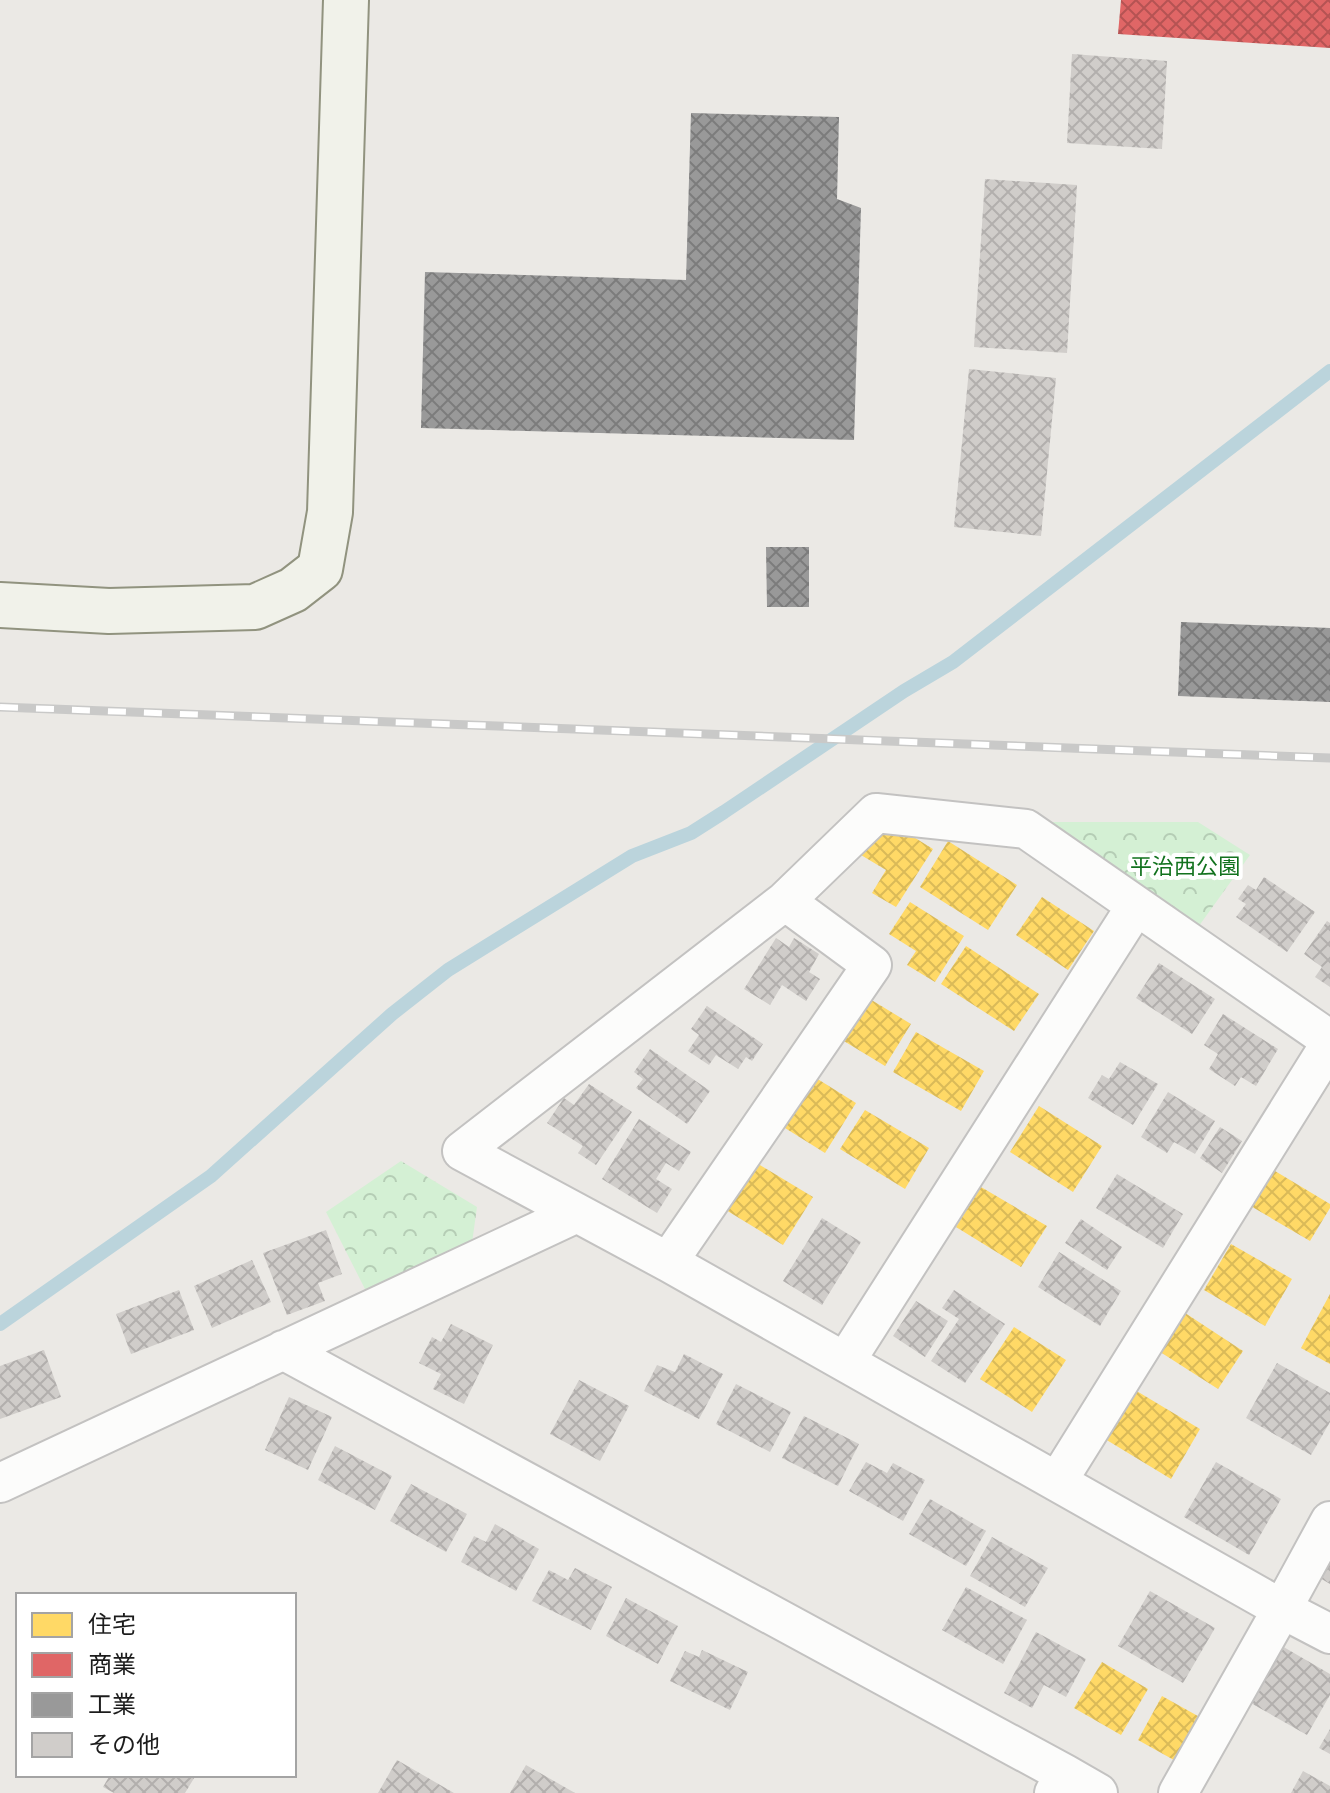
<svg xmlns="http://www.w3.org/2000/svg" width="1330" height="1793" font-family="Mulish,'Noto Sans JP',sans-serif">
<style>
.park{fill:url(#park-crowns)}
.homes{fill:url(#homes-cross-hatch)}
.shops{fill:url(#shops-cross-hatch)}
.industry{fill:url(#industry-cross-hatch)}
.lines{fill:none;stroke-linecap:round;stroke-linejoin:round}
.stream{stroke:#bbd4dc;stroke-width:14}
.building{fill:url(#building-cross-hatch)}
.street-casing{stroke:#c3c2c1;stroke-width:42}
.secondary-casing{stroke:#91937f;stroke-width:48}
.street{stroke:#fcfcfb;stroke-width:38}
.secondary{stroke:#f1f2ea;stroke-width:44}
.rail-casing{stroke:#c9c9c8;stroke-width:9}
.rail{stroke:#fff;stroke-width:6;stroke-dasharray:18;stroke-linecap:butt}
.labels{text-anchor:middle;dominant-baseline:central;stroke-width:8;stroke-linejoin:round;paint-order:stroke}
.park-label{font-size:22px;fill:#12721e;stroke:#fff}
</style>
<defs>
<pattern id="park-crowns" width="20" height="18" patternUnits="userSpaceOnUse" patternTransform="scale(2)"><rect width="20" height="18" fill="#d4f0d4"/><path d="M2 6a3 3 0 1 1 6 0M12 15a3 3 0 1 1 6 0" fill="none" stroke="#b5cdb5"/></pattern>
<pattern id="homes-cross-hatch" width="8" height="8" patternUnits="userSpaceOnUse" patternTransform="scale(2)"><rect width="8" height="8" fill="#ffd966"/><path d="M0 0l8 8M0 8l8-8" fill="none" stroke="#daba58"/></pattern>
<pattern id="shops-cross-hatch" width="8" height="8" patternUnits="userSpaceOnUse" patternTransform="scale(2)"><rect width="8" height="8" fill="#e06666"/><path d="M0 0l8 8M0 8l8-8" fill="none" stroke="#b55353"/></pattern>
<pattern id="industry-cross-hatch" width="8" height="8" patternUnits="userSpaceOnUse" patternTransform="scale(2)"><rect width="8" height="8" fill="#999"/><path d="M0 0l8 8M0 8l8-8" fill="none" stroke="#7c7c7c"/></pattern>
<pattern id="building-cross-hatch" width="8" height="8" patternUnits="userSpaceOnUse" patternTransform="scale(2)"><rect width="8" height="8" fill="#d0cdca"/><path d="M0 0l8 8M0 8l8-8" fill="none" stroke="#b2afad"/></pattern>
</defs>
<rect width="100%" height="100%" fill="#ebe9e5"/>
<path class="park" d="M 1050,822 L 1198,822 L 1250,855 L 1196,930 Z
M 401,1161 L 477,1207 L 472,1243 L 367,1293 L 326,1212 Z"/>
<path class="homes" d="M 883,818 L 933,849 L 896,907 L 872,893 L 886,870 L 861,855 Z
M 948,841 L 1017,885 L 988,930 L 920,887 Z
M 1042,897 L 1094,931 L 1068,970 L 1016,935 Z
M 910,902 L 964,936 L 935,982 L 907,965 L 916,951 L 889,934 Z
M 966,946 L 1039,994 L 1014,1031 L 941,984 Z
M 860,993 L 911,1024 L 885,1066 L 834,1035 Z
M 916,1032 L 984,1071 L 961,1111 L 893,1072 Z
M 808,1073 L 856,1103 L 825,1153 L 777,1123 Z
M 1039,1106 L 1102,1146 L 1073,1192 L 1010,1152 Z
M 865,1110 L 929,1148 L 905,1189 L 840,1149 Z
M 750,1159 L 813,1197 L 783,1245 L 721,1207 Z
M 1270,1168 L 1330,1204 L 1330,1208 L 1310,1241 L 1249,1205 Z
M 981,1187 L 1047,1226 L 1021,1267 L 956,1227 Z
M 1231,1244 L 1292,1279 L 1265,1326 L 1204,1290 Z
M 1330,1294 L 1330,1364 L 1301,1348 Z
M 1179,1309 L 1243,1351 L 1218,1389 L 1154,1348 Z
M 1014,1327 L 1066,1360 L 1032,1412 L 980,1379 Z
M 1135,1390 L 1200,1429 L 1171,1479 L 1105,1439 Z
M 1102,1662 L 1148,1689 L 1121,1735 L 1074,1708 Z
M 1162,1696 L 1205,1720 L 1181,1764 L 1138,1740 Z"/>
<path class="shops" d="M 1121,0 L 1330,0 L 1330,48 L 1118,34 Z"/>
<path class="industry" d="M 691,113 L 839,117 L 837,199 L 861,208 L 854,440 L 421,428 L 425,272 L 686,280 Z
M 766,547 L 809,547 L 809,607 L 767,607 Z
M 1181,622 L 1330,628 L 1330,702 L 1178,696 Z"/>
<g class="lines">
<path class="stream" d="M 0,1324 L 211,1176 L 392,1014 L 448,970 L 632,856 L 691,833 L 724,812 L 904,691 L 953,662 L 1330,371"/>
</g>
<path class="building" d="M 1072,54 L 1167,61 L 1162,149 L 1067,143 Z
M 985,179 L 1077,185 L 1067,353 L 974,347 Z
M 969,369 L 1056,378 L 1041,536 L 954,527 Z
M 1264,877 L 1315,912 L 1287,952 L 1236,917 L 1246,904 L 1238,899 L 1248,885 L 1256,890 Z
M 1327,921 L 1330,923 L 1330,987 L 1315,977 L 1322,967 L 1304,954 Z
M 776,938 L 789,947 L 794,938 L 819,954 L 809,972 L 820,979 L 806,1001 L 782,985 L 770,1005 L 744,989 Z
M 1159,963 L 1215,999 L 1192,1034 L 1136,998 Z
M 707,1006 L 763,1044 L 752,1061 L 746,1057 L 738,1069 L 716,1055 L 709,1065 L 688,1051 L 699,1035 L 691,1029 Z
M 1223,1014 L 1278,1049 L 1256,1086 L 1241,1077 L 1235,1086 L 1209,1069 L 1218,1054 L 1204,1045 Z
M 650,1049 L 710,1091 L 687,1124 L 636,1088 L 643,1079 L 634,1072 Z
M 1120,1062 L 1158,1084 L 1133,1125 L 1088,1098 L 1102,1075 L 1109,1079 Z
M 589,1084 L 632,1112 L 596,1165 L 578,1153 L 583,1146 L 547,1123 L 564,1098 L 574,1105 Z
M 1168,1092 L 1215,1121 L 1195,1154 L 1174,1142 L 1167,1153 L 1141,1137 Z
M 639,1119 L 691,1152 L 679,1171 L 666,1163 L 656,1179 L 672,1189 L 657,1213 L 602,1179 Z
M 1220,1127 L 1242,1141 L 1222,1173 L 1200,1158 Z
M 1117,1174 L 1183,1214 L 1163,1248 L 1096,1208 Z
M 822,1218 L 861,1242 L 822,1305 L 783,1281 Z
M 1081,1219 L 1122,1247 L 1107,1270 L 1065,1243 Z
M 326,1230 L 342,1274 L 318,1283 L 325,1301 L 287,1315 L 263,1253 Z
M 1059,1252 L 1121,1291 L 1100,1326 L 1038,1287 Z
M 252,1260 L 271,1302 L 212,1328 L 194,1286 Z
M 179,1290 L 194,1330 L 131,1354 L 116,1314 Z
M 954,1290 L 1005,1324 L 965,1383 L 931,1361 L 959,1319 L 942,1308 Z
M 916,1301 L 948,1321 L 925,1357 L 893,1336 Z
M 451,1324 L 493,1345 L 464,1404 L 433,1389 L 441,1374 L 419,1363 L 432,1337 L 441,1342 Z
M 44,1350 L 61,1397 L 0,1419 L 0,1366 Z
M 684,1354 L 723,1374 L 699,1419 L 644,1391 L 657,1365 L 675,1372 Z
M 1277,1363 L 1330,1393 L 1330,1422 L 1311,1455 L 1246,1418 Z
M 579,1380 L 629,1406 L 600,1461 L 550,1434 Z
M 736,1384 L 791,1412 L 770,1452 L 716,1424 Z
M 289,1397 L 332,1417 L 308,1470 L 265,1450 Z
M 804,1416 L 859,1444 L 838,1486 L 782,1458 Z
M 335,1446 L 392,1476 L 375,1510 L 318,1480 Z
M 866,1462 L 887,1473 L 893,1463 L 925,1480 L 903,1521 L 849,1491 Z
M 1216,1462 L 1281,1499 L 1249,1555 L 1184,1517 Z
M 411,1484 L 467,1514 L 446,1552 L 390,1521 Z
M 930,1499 L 986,1531 L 966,1566 L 909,1534 Z
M 495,1524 L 539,1549 L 516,1591 L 461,1562 L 474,1536 L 486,1542 Z
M 992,1537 L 1048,1568 L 1025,1607 L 970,1576 Z
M 1330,1550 L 1330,1584 L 1315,1575 Z
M 575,1568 L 612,1587 L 591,1630 L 532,1601 L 549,1570 L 568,1580 Z
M 966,1587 L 1027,1620 L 1003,1664 L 942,1630 Z
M 1150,1591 L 1215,1628 L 1183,1683 L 1118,1646 Z
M 626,1598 L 678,1626 L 658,1664 L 606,1636 Z
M 1036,1632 L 1086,1659 L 1066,1697 L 1044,1685 L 1032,1708 L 1004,1693 Z
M 1275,1642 L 1330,1674 L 1330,1695 L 1307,1735 L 1242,1698 Z
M 702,1650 L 748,1672 L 730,1710 L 670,1681 L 685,1651 L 699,1657 Z
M 1330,1729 L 1330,1754 L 1319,1748 Z
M 397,1760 L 454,1793 L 378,1793 Z
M 526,1765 L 575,1793 L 510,1793 Z
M 1303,1771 L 1330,1786 L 1330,1793 L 1291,1793 Z
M 110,1775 L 196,1775 L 185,1793 L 114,1793 L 103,1787 Z"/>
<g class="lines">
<defs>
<path id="street" d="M 668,1262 L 462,1151 L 785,901
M 283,1350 L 1065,1774
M 845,1362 L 1136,906
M 1057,1482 L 1330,1044
M 0,1483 L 577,1213
M 1330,1521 L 1282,1609 L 1330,1634
M 1054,1793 L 1065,1774 L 1098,1793
M 1178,1793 L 1282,1609 L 668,1262 L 872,965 L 785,901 L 876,813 L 1026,829 L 1330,1040"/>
<path id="secondary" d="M 0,605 L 109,611 L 255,607 L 293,590 L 320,569 L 330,512 L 346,0"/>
</defs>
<use href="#street" class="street-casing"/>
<use href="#secondary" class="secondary-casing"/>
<use href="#street" class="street"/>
<use href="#secondary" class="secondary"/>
<defs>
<path id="rail" d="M 0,707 L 1330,758"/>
</defs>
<use href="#rail" class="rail-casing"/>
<use href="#rail" class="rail"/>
</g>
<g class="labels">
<g class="park-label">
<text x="1185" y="866">平治西公園</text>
</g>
</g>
<rect x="16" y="1593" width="280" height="184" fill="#ffffff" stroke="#a4a4a4" stroke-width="2"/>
<rect x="32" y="1613" width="40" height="24" fill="#ffd966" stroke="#a4a4a4" stroke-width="2"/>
<text x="88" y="1633" font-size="24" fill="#1c1c1c">住宅</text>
<rect x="32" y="1653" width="40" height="24" fill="#e06666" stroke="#a4a4a4" stroke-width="2"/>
<text x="88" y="1673" font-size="24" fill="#1c1c1c">商業</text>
<rect x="32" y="1693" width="40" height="24" fill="#999999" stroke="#a4a4a4" stroke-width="2"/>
<text x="88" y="1713" font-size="24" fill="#1c1c1c">工業</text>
<rect x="32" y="1733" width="40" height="24" fill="#d0cdca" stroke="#a4a4a4" stroke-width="2"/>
<text x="88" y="1753" font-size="24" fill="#1c1c1c">その他</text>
</svg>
